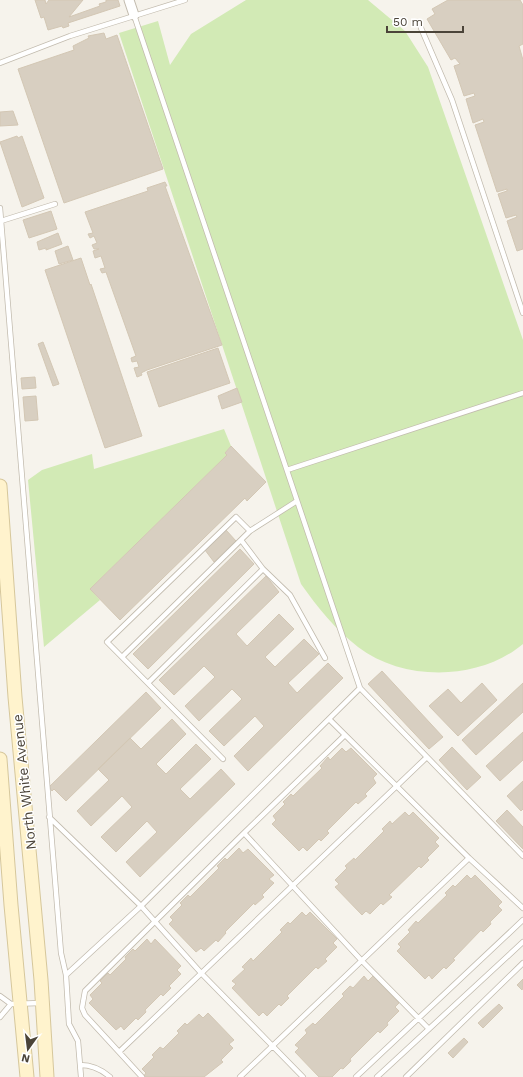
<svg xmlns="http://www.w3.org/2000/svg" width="523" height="1077" font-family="'Work Sans',sans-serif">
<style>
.green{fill:#d2eab5}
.building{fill:#d8cfc1;stroke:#d3c7b4}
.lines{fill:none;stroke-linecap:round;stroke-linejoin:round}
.lane-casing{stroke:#c2bbae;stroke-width:6}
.street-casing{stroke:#c2bbae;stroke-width:11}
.secondary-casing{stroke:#d6c79b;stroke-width:15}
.lane{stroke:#fff;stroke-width:4.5}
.street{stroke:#fff;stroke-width:9}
.secondary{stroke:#fff3cd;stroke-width:13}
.labels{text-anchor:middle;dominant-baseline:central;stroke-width:3;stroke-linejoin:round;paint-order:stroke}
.street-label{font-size:14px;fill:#4b4439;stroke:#fff}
</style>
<rect width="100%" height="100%" fill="#f6f3ec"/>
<path class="green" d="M 246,0 L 368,0 L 405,31 L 428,67 L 523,340 L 523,644 C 479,681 404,682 358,647 C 335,629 318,608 301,584 L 119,33 L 158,21 L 170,65 L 191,34 Z
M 224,429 L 231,446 L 225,453 L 227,455 L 90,589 L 100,600 L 44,647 L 28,480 L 42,470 L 92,454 L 94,469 Z"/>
<path class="building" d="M 35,0 L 45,0 L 46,4 L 49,0 L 83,0 L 69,17 L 100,6 L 99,4 L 106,2 L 106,0 L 118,0 L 120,6 L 68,23 L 69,26 L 63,28 L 62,26 L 48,30 L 44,17 L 41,18 Z
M 448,0 L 520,0 L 523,5 L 523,44 L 519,46 L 523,60 L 523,249 L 517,251 L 507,221 L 517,217 L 516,215 L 506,218 L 498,194 L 507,191 L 507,189 L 497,192 L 475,125 L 484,122 L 483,119 L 473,123 L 466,99 L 475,96 L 474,93 L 464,96 L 454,66 L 460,64 L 455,58 L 451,60 L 427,19 L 435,14 L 432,9 Z
M 104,33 L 106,39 L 117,35 L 163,169 L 64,203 L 18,69 L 74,50 L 73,46 L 89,38 L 88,36 Z
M 13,111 L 18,125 L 0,126 L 0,112 Z
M 17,136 L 18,138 L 22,136 L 44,198 L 22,207 L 0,142 Z
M 165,182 L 167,186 L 165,186 L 222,345 L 147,370 L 141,373 L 142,375 L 137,377 L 134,368 L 139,367 L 137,361 L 132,362 L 131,358 L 136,356 L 106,272 L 102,273 L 100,269 L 105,268 L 101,256 L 95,258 L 93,251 L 99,249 L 94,249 L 92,245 L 97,243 L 94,236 L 90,238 L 88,234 L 93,233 L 85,212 L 148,191 L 147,188 Z
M 51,211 L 57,229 L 29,238 L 23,220 Z
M 58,233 L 62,244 L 46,250 L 46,248 L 39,250 L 37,242 Z
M 68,246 L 73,260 L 59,264 L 55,251 Z
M 81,258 L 90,285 L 91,284 L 142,436 L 105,448 L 45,270 Z
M 43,342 L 59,384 L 53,386 L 38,344 Z
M 218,348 L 230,383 L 159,407 L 147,372 Z
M 35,377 L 36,388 L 22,389 L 21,378 Z
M 237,388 L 242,402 L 222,409 L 218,396 Z
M 36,396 L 38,420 L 25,421 L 23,397 Z
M 231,446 L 266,482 L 247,501 L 245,498 L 120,620 L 90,589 L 227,455 L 225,453 Z
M 226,530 L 236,541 L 214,562 L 205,550 Z
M 240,549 L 254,564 L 148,669 L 133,654 Z
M 266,576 L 279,592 L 236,634 L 247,646 L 279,614 L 294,629 L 265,657 L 275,667 L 304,639 L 319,654 L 288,683 L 297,693 L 328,663 L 343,678 L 248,771 L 234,756 L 264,726 L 255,716 L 224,746 L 209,731 L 242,699 L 232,689 L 199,721 L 185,706 L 215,677 L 204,666 L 174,695 L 159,680 Z
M 382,671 L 443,737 L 429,749 L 368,684 Z
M 482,683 L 497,700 L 458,736 L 429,706 L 448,689 L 461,703 Z
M 523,683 L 523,712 L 476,755 L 462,740 Z
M 146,692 L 161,708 L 66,801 L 54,789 L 52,791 L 49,787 Z
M 172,719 L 186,734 L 156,764 L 166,774 L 196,744 L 211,759 L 180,789 L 190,799 L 221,769 L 235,784 L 140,877 L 126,862 L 157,832 L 147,821 L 116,852 L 101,837 L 132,807 L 122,796 L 91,826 L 77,811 L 109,780 L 98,769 L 130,738 L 141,749 Z
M 523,732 L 523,760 L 500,781 L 486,766 Z
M 452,747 L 481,777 L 467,790 L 439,760 Z
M 342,748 L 346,752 L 351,748 L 377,774 L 373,778 L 376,783 L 365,794 L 367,796 L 358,804 L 356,802 L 327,831 L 329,833 L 321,841 L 319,839 L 307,851 L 303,847 L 299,851 L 272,824 L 276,820 L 273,816 L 285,804 L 283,802 L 291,794 L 293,796 L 322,768 L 320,766 L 328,757 L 330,760 Z
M 523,781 L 523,809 L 521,811 L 507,796 Z
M 507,810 L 523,827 L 523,849 L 496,821 Z
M 405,812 L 409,816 L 413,812 L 439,838 L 435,842 L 439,846 L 427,858 L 429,860 L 421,868 L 419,866 L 389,895 L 392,897 L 383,905 L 381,903 L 370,914 L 366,911 L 362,915 L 335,887 L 339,884 L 335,880 L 347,868 L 345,866 L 354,858 L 355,860 L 384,831 L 382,829 L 390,821 L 392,824 Z
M 239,848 L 243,853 L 248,849 L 274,875 L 269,879 L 274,883 L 262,895 L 264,897 L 255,905 L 254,903 L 225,932 L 226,933 L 218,942 L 216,940 L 204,951 L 201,948 L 196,952 L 169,924 L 173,920 L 170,917 L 182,905 L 180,903 L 188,895 L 190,897 L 219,868 L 217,866 L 225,858 L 227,860 Z
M 467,875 L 471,879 L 475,875 L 502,902 L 498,906 L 502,910 L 490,922 L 491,924 L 483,932 L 481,930 L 453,959 L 455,960 L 446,969 L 444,967 L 432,979 L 429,975 L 425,979 L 397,951 L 401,947 L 398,944 L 410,932 L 408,930 L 416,921 L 418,923 L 447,895 L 445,893 L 453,885 L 455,887 Z
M 302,912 L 306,916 L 310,912 L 337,939 L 333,943 L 337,947 L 325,959 L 327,961 L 318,969 L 316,967 L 287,996 L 289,998 L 281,1006 L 279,1004 L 267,1016 L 263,1012 L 259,1016 L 232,988 L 236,984 L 232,981 L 245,969 L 242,967 L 251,958 L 253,961 L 282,932 L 280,930 L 288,922 L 290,924 Z
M 147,939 L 151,944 L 155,939 L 181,966 L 177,970 L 181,974 L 169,986 L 171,988 L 163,996 L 161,994 L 145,1010 L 146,1012 L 138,1020 L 136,1018 L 124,1030 L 121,1026 L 116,1030 L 89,1003 L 93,999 L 90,995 L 102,983 L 100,981 L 108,973 L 110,975 L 126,959 L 125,957 L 133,949 L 135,951 Z
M 364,976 L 368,981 L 373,976 L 399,1003 L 395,1007 L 399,1011 L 387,1023 L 388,1025 L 380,1033 L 378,1031 L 350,1059 L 351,1061 L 343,1069 L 341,1068 L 332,1077 L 319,1077 L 295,1052 L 299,1048 L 295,1045 L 307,1033 L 305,1030 L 313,1023 L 315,1025 L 344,996 L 342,994 L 350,986 L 353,988 Z
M 523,979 L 523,988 L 522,990 L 517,985 Z
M 499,1004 L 503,1008 L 483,1028 L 478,1023 Z
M 208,1013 L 234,1040 L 229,1044 L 233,1048 L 221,1060 L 223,1062 L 204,1077 L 143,1077 L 146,1073 L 142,1069 L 154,1057 L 152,1055 L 160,1047 L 163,1049 L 179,1033 L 177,1031 L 185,1023 L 187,1025 L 199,1014 L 203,1018 Z
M 464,1038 L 468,1042 L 453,1058 L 448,1053 Z"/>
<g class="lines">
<defs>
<path id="lane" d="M 134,15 L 360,688 L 523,856
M 421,28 L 452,100 L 523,313
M 0,63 L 70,36 L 185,0
M 0,208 L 61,953 L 66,975 L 69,1024 L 78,1041 L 81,1077
M 1,221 L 55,204
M 287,470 L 523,393
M 241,540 L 263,569 L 290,595 L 325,658
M 122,657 L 250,531 L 297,501
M 148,683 L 263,569
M 223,759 L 107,642 L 236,517 L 250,531
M 49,817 L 141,906 L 66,975
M 244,833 L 345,735
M 469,858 L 523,908
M 0,996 L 11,1004 L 41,1003
M 0,1017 L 11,1004
M 119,1052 L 427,757
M 80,1065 C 92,1065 101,1069 110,1077
M 142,1077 L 85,1015 L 82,1008 L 85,991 L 244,833 L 362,961 L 429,1029
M 240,1077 L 469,858 L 329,719
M 303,1077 L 202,974 L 141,906 L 360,688
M 356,1077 L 523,920
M 377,1077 L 523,942
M 406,1077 L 523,963"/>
<path id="street" d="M 129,0 L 134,15"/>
<path id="secondary" d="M 0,486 L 15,697 L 41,980 L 47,1077
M 0,759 L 11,905 L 27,1077"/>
</defs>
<use href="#lane" class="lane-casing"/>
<use href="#street" class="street-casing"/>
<use href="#secondary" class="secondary-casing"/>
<use href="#lane" class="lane"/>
<use href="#street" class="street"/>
<use href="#secondary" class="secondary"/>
</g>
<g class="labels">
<g class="street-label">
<text transform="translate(24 782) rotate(-96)">North White Avenue</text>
</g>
</g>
<g transform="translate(28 1049) rotate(194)" stroke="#ffffff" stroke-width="3" paint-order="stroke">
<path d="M0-3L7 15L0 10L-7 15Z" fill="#4b4439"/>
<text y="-6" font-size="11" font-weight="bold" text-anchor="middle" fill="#4b4439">N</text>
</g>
<path d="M387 26v6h76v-6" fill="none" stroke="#4b4439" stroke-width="2"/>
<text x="393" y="26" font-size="12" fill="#4b4439" stroke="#ffffff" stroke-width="3" paint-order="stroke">50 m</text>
</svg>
